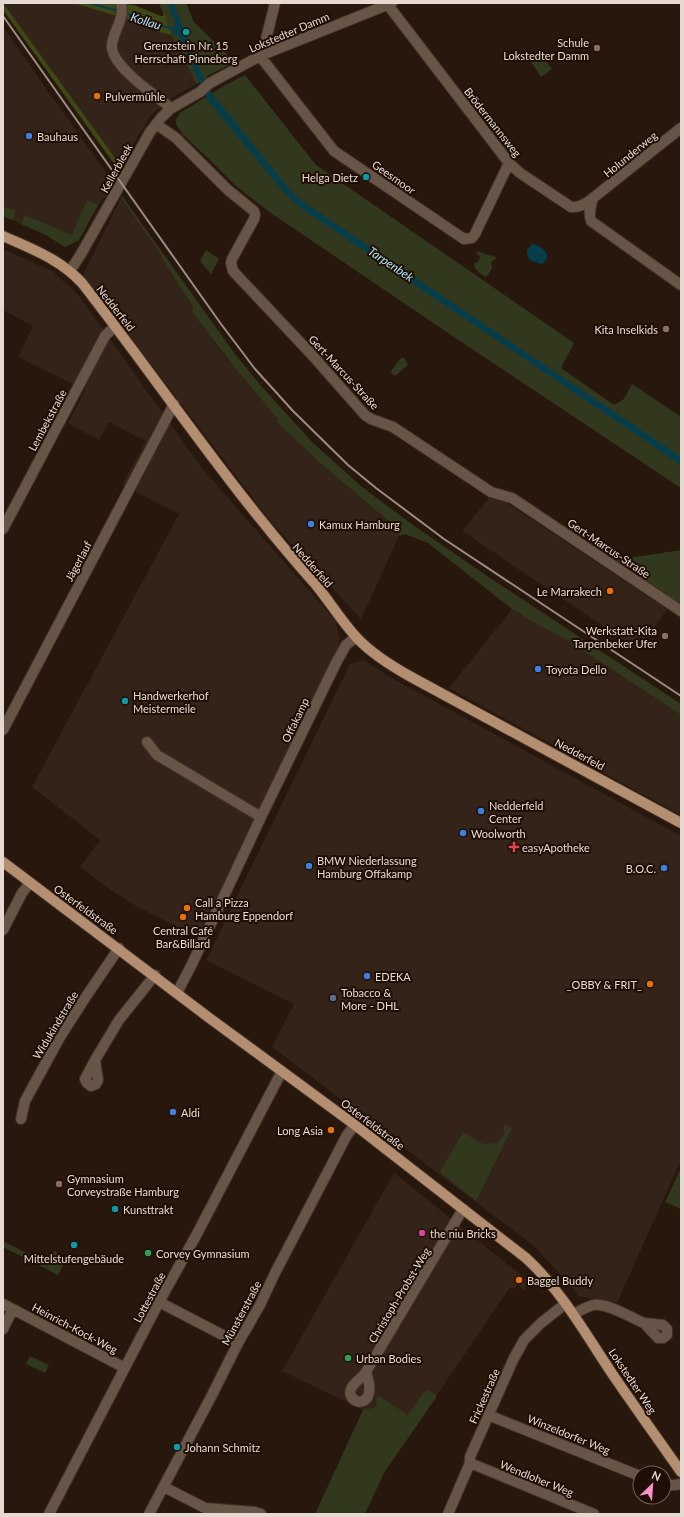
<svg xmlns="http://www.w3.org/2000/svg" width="684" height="1517" font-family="Lato,sans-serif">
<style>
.commercial{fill:#332319}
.green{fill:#32381d}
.forest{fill:#3e4817}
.water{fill:#063d4b}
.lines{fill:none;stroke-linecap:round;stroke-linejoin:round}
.stream{stroke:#063d4b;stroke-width:2}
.minor-casing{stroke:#433228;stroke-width:12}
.major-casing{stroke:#433228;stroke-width:12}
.minor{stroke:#675547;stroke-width:10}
.major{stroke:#b48e71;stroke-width:10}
.rail{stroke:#9b8d84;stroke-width:2}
.culture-dot{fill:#0f9aa8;stroke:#1e0e05;stroke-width:1.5}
.education-dot{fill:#8d6e63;stroke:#1e0e05;stroke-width:1.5}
.food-dot{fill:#e8710a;stroke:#1e0e05;stroke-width:1.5}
.shop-dot{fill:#3f7fe0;stroke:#1e0e05;stroke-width:1.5}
.health-dot{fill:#e0444e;stroke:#1e0e05;stroke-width:1.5}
.service-dot{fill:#5c6f8a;stroke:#1e0e05;stroke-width:1.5}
.hotel-dot{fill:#d1479c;stroke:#1e0e05;stroke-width:1.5}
.leisure-dot{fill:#2e9e5b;stroke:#1e0e05;stroke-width:1.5}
.labels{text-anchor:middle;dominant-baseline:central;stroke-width:4;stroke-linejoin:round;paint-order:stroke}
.street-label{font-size:11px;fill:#e6d9d2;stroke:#1e0e05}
.poi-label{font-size:11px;fill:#e6d9d2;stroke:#1e0e05;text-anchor:start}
.water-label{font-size:12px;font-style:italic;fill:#ade4f7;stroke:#1e0e05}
</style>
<rect width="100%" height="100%" fill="#28170c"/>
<path class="commercial" d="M 3,3 L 73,3 L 154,27 L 156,31 L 171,35 L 195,81 L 196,84 L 172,98 L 150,116 L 121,166 Z
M 3,27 L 114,184 L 106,196 L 98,205 L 79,240 L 65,247 L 46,235 L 3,216 Z
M 121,198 L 155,246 L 181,289 L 193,306 L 192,312 L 220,350 L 278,419 L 277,421 L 320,463 L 398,529 L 399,536 L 361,619 L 272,523 L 83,275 Z
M 3,249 L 52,271 L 77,293 L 202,468 L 335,620 L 340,639 L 336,653 L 197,937 L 138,907 L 115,893 L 80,867 L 100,840 L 32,787 L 179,514 L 122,485 L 146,441 L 109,422 L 99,440 L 68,423 L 85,390 L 18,357 L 33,326 L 3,310 Z
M 489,498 L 507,503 L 667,609 L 639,650 L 462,531 Z
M 512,609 L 571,642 L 570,644 L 593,657 L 681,715 L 681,815 L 449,688 Z
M 364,660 L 388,676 L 410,688 L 681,836 L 681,1160 L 617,1303 L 578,1296 L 572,1287 L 535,1247 L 272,1047 L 294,1004 L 206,960 L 350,664 Z
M 394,1173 L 531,1283 L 523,1290 L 519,1285 L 513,1289 L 510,1287 L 413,1430 L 376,1407 L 363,1410 L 282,1371 Z"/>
<path class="green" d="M 159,3 L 186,3 L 194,22 L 235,62 L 207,76 L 208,78 L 196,84 L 195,81 L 171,35 Z
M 539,52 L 552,69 L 541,77 L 529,59 Z
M 245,75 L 316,165 L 574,343 L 561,368 L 614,405 L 624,399 L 632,384 L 681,417 L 681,488 L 451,335 L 268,211 L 236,186 L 209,159 L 183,135 L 176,124 L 176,119 L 180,113 L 222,87 Z
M 122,196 L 235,354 L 263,388 L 312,442 L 362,487 L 413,525 L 487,576 L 681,704 L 681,715 L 593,657 L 570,644 L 571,642 L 522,616 L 523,615 L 512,609 L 428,543 L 405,534 L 399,536 L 398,529 L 320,463 L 276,421 L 278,419 C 248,384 219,349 192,312 L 193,306 L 181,289 L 155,246 L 121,198 Z
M 87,200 L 98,205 L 79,240 L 65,247 L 46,235 L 21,224 L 25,215 L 72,235 Z
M 3,206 L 16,211 L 12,220 L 3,216 Z
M 206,250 L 219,259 L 211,274 L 200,261 Z
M 478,251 L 482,253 L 496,257 L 496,259 L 491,262 L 492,269 L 486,277 L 478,272 L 474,266 L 475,263 L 478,262 L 480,257 L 476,252 Z
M 401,358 L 404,358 L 408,365 L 395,376 L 391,373 L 391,371 Z
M 681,550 L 681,604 L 616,560 Z
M 504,1124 L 512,1128 L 476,1201 L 440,1172 L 463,1132 L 483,1144 L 497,1143 L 504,1134 Z
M 681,1168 L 681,1209 L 665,1202 Z
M 3,1241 L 48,1264 L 54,1250 L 65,1262 L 58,1275 L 3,1247 Z
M 30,1356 L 49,1365 L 45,1373 L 26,1364 Z
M 428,1390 L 437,1396 L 384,1473 L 365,1514 L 315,1514 L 363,1410 L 376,1407 L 377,1395 L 408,1415 L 424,1391 L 426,1392 Z"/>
<path class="forest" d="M 3,3 L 121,166 L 120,172 L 3,10 Z
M 73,3 L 118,3 L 134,5 L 161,16 L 163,16 L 164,13 L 171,35 L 156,31 L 154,27 Z"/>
<path class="water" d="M 167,3 L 173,3 L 201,72 L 213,95 L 290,190 L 299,199 L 681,457 L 681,465 L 301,208 L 285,194 L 207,99 L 198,80 L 181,39 L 173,32 L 175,22 Z
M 532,244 C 543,246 554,256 542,264 L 531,261 L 527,255 L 527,250 Z"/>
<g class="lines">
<path class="stream" d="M 89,3 L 118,11
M 125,13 L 175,30"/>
<defs>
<path id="minor" d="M 121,3 C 125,18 114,30 112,44 C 109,64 152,93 166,104 L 170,109
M 388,5 L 509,163 L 520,173 L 571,207 C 580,208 586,203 593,198 L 681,128
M 262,55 L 275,3
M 260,56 L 334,151 L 464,239 L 472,238 L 475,234 L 509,163
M 156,124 L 176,138 L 228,190 L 254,211 L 255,215 L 254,219 L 232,259 L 231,263 L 233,271 L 312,355 L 365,415 L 371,419 L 393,427 L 491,492 L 512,498 L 681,611
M 593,198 C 591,206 588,213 591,221 L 681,285
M 70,271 L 81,254 L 150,132 L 161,118 L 170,109 L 200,92 L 210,83 L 262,55 L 392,3
M 3,529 L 105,336 L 115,326
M 3,730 L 174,404
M 147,742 L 157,755 L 261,817
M 3,930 L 22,893 L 30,883
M 177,993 L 192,964 L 261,817 L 336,663 L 346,645 L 356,637
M 95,1060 L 85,1079 L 87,1083 L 91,1086 L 96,1084 L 98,1080 L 95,1060 L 119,1020 L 155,975
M 21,1119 L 25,1101 L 60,1037 L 85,998 L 119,948
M 159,1302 L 238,1343
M 3,1304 L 125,1368
M 574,1314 C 580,1311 587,1306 594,1305 C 607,1303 632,1318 644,1323
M 644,1323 L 663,1325 L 667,1329 L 667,1335 L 663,1338 L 658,1338 Z
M 3,1329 L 13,1309
M 366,1372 C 380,1413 345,1404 351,1389 C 353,1383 362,1378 366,1372 L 463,1209
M 488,1415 L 640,1476
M 470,1463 L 594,1514
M 664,1485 L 675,1485 L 681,1484
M 164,1487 L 205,1508 L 255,1512 L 261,1514
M 49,1514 L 159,1302 L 198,1232 L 282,1071
M 149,1514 L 212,1395 L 238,1343 L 260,1305 L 275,1273 L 347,1135 L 355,1125
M 448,1514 L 470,1463 L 470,1457 L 513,1360 L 524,1340 L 541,1323 L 565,1304"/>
<path id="major" d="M 3,236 C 32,249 60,259 82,283 C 160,383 231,490 316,585 C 330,602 342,622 357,638 C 373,655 393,667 413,678 L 681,823
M 3,862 L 208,1017 L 355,1125 L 526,1258 C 561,1290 585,1333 611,1372 C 634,1406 658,1439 681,1472"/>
</defs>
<use href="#minor" class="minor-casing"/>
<use href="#major" class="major-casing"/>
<use href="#minor" class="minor"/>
<use href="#major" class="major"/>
<path class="rail" d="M 3,16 L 221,324 L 255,369 L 293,411 L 348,465 L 376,488 L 444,539 L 681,696"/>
</g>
<g class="culture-dot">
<circle cx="186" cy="32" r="4"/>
<circle cx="366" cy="177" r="4"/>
<circle cx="125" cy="701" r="4"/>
<circle cx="115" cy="1209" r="4"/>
<circle cx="74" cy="1245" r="4"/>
<circle cx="177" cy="1447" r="4"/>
</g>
<g class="education-dot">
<circle cx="597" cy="48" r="4"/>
<circle cx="666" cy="329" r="4"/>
<circle cx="665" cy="636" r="4"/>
<circle cx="59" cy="1184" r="4"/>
</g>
<g class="food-dot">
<circle cx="97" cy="96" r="4"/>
<circle cx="610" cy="591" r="4"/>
<circle cx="187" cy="908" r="4"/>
<circle cx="183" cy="917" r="4"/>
<circle cx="650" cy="984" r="4"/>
<circle cx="331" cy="1130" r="4"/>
<circle cx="519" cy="1280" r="4"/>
</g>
<g class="shop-dot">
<circle cx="29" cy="136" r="4"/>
<circle cx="311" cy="524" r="4"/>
<circle cx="538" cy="669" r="4"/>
<circle cx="481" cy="811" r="4"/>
<circle cx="463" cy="833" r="4"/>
<circle cx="309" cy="866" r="4"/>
<circle cx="664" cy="868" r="4"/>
<circle cx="367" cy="976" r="4"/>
<circle cx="173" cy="1112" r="4"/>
</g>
<path class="health-dot" d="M512 841h4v4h4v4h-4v4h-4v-4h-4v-4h4z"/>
<circle class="service-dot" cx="333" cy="998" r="4"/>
<circle class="hotel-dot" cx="422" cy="1233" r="4"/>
<g class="leisure-dot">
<circle cx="148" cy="1253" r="4"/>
<circle cx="348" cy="1358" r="4"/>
</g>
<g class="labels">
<g class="street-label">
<text transform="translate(289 32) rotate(-23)">Lokstedter Damm</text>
<text transform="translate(493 122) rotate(52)">Brödermannsweg</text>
<text transform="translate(630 154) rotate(-39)">Holunderweg</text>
<text transform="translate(116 168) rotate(-61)">Kellerbleek</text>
<text transform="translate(394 177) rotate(35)">Geesmoor</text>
<text transform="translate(116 308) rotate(52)">Nedderfeld</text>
<text transform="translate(344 372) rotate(47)">Gert-Marcus-Straße</text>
<text transform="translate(47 420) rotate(-62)">Lembekstraße</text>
<text transform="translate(609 548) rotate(34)">Gert-Marcus-Straße</text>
<text transform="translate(78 561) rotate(-62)">Jägerlauf</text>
<text transform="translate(313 565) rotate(49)">Nedderfeld</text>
<text transform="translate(295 720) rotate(-64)">Offakamp</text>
<text transform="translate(580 754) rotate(28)">Nedderfeld</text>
<text transform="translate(86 909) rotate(36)">Osterfeldstraße</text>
<text transform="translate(55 1025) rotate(-59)">Widukindstraße</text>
<text transform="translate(373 1124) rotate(37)">Osterfeldstraße</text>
<text transform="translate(399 1295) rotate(-59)">Christoph-Probst-Weg</text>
<text transform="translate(149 1297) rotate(-62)">Lottestraße</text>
<text transform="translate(241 1313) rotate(-62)">Münsterstraße</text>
<text transform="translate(75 1328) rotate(28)">Heinrich-Kock-Weg</text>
<text transform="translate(633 1381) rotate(56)">Lokstedter Weg</text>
<text transform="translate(484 1396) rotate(-66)">Frickestraße</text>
<text transform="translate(569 1434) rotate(22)">Winzeldorfer Weg</text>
<text transform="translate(537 1478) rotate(22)">Wendloher Weg</text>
</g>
<g class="poi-label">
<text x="589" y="42" text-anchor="end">Schule<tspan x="589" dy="13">Lokstedter Damm</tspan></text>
<text x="186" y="45" text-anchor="middle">Grenzstein Nr. 15<tspan x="186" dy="13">Herrschaft Pinneberg</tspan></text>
<text x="105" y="96">Pulvermühle</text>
<text x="37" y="136">Bauhaus</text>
<text x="358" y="177" text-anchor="end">Helga Dietz</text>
<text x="658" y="329" text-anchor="end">Kita Inselkids</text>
<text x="319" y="524">Kamux Hamburg</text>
<text x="602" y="591" text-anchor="end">Le Marrakech</text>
<text x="657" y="630" text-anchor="end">Werkstatt-Kita<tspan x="657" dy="13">Tarpenbeker Ufer</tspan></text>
<text x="546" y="669">Toyota Dello</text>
<text x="133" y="695">Handwerkerhof<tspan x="133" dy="13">Meistermeile</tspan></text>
<text x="489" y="805">Nedderfeld<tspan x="489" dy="13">Center</tspan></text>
<text x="471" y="833">Woolworth</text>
<text x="522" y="847">easyApotheke</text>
<text x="317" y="860">BMW Niederlassung<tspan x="317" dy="13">Hamburg Offakamp</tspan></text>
<text x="656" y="868" text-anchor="end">B.O.C.</text>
<text x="195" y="902">Call a Pizza<tspan x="195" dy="13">Hamburg Eppendorf</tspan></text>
<text x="183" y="930" text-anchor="middle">Central Café<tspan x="183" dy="13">Bar&amp;Billard</tspan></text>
<text x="375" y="976">EDEKA</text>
<text x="642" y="984" text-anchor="end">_OBBY &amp; FRIT_</text>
<text x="341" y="992">Tobacco &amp;<tspan x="341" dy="13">More - DHL</tspan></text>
<text x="181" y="1112">Aldi</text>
<text x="323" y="1130" text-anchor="end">Long Asia</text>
<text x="67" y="1178">Gymnasium<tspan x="67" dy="13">Corveystraße Hamburg</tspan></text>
<text x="123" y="1209">Kunsttrakt</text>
<text x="430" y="1233">the niu Bricks</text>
<text x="156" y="1253">Corvey Gymnasium</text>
<text x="74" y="1258" text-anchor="middle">Mittelstufengebäude</text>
<text x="527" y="1280">Baggel Buddy</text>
<text x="356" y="1358">Urban Bodies</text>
<text x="185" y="1447">Johann Schmitz</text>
</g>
<g class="water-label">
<text transform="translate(146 21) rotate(18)">Kollau</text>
<text transform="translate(391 264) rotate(34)">Tarpenbek</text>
</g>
</g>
<rect width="684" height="1517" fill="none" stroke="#e6d9d2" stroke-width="8"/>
<g transform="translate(652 1485) rotate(25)"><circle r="19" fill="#1e0e05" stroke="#6e5f57"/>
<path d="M0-3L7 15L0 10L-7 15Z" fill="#f990ca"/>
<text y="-6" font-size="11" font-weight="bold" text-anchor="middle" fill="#e6d9d2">N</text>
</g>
</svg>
